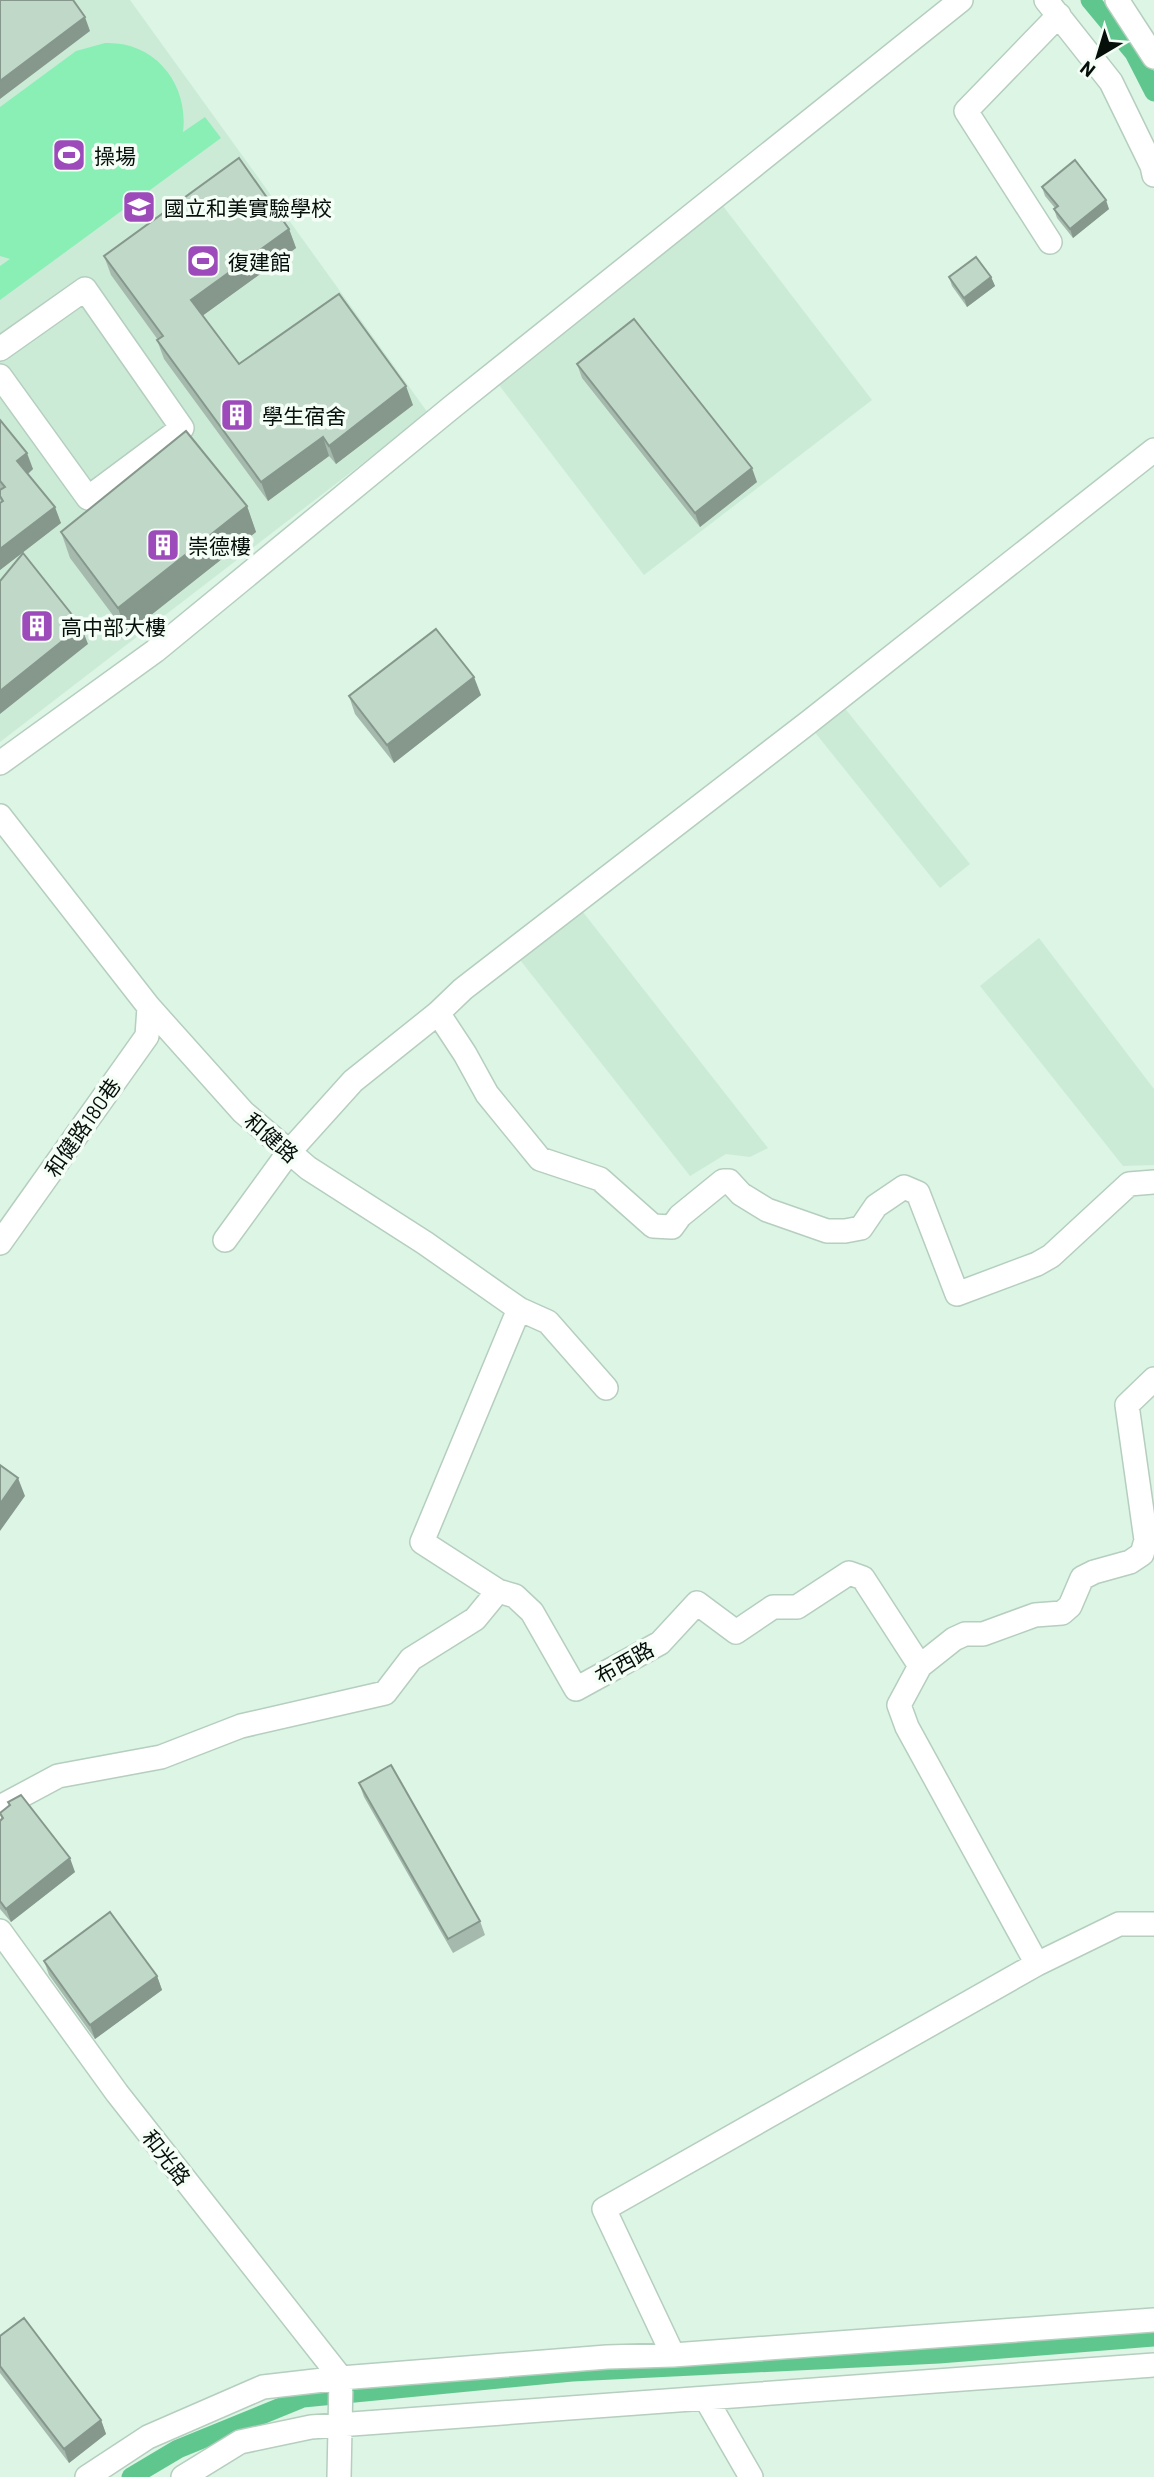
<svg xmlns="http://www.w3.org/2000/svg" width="1154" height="2477" font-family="Barlow,'Noto Sans TC',sans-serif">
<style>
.built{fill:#cbebd7}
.green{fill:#8aefb5}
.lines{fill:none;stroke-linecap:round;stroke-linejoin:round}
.canal{stroke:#5fc78e;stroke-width:19}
.minor-casing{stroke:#b5cebe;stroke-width:26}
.minor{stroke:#fff;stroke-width:23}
.wall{fill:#a5baac}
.shaded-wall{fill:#86978c}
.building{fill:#c0d8c8;stroke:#86978c;stroke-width:2}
.labels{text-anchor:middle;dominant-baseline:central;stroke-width:7;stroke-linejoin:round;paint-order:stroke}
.poi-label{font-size:21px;fill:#070f0a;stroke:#f4fef7;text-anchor:start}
.street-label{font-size:21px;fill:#070f0a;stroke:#f4fef7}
</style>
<rect width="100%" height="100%" fill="#dcf5e5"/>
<path class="built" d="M 0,0 L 130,0 L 428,413 L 0,742 Z
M 723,206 L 872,400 L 644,575 L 499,385 Z
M 843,706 L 970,864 L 940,888 L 813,730 Z
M 579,907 L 768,1148 L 750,1157 L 726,1154 L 690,1176 L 517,956 Z
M 1039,938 L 1154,1089 L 1154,1165 L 1123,1166 L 980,986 Z"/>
<path class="green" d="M 105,43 C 155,41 189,84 183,132 L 205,117 L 221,138 L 0,300 L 0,266 L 10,259 L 0,256 L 0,107 L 76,51 Z"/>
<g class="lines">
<path class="canal" d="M 1090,0 L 1134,53 L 1154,92
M 131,2477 L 178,2449 L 303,2398 L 572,2372 L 939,2354 L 1154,2337"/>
<defs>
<path id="minor" d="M 1046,0 L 1111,82 L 1152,166 L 1154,175
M 1117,0 L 1154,57
M 1050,242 L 966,111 L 1059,15
M 0,349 L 85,289 L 182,428 L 88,498 L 0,376
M 0,763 L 155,651 L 452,407 L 961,0
M 0,816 L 149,1007 L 243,1112 L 308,1168 L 425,1243 L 519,1309 L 548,1322 L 606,1388
M 438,1013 L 465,1054 L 487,1094 L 540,1159 L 600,1179 L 653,1226 L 672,1227 L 680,1216 L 723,1181 L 729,1181 L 741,1194 L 767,1210 L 827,1231 L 845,1231 L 861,1228 L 876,1206 L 904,1187 L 918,1193 L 957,1294 L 1037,1264 L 1051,1256 L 1129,1184 L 1154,1182
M 225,1240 L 289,1152 L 353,1081 L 438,1013 L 463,989 L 809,722 L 1154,450
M 0,1243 L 147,1036 L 149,1007
M 498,1591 L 515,1596 L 532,1612 L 576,1689 L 660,1643 L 697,1603 L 736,1632 L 773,1607 L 797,1607 L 849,1573 L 863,1578 L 920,1666
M 0,1807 L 58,1776 L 161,1757 L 241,1726 L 385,1693 L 411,1659 L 475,1619 L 498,1591 L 422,1542 L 519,1309
M 0,1931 L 117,2093 L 341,2378 L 339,2477
M 1037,1964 L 907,1727 L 899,1705 L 920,1666 L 954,1639 L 965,1634 L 983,1634 L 1035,1615 L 1062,1613 L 1070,1606 L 1082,1578 L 1094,1572 L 1130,1562 L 1142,1554 L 1146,1540 L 1127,1405 L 1154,1379
M 673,2355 L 604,2209 L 1037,1964 L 1119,1924 L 1154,1924
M 706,2399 L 751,2477
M 87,2477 L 148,2437 L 263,2387 L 341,2378 L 607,2357 L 673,2355 L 1154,2320
M 183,2477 L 240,2442 L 311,2427 L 1154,2365"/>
</defs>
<use href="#minor" class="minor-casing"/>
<use href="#minor" class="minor"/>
</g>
<path class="wall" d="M 1042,187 L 1109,209 L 1073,238 L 1057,218 L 1054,209 L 1055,208 L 1045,196 Z
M 289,229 L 296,248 L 202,316 L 239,364 L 413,405 L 336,464 L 329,456 L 268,501 L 164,359 L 157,340 L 158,340 L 111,275 L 104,256 Z
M 949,277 L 991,277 L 995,286 L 967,307 L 952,286 Z
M 577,364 L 757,482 L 700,527 L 582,378 Z
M 0,420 L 33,469 L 28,474 L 61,523 L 0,570 L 0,503 L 1,502 L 0,499 Z
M 247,506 L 256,532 L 127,634 L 70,558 L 61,532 Z
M 481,695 L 394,763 L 355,714 L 349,696 Z
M 359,1783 L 480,1921 L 485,1935 L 453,1953 L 364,1797 Z
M 8,1802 L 75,1872 L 11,1922 L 0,1909 L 0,1821 L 2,1820 L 0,1815 L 9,1806 Z
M 44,1961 L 157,1976 L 162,1990 L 95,2039 L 49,1975 Z
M 0,2336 L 101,2420 L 106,2434 L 69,2463 L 0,2373 Z"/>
<path class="shaded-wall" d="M 85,17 L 90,31 L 0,99 L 0,81 Z
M 1106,200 L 1109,209 L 1073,238 L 1070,229 Z
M 289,229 L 296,248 L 198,319 L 191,300 Z
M 991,277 L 995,286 L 967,307 L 964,298 Z
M 406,386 L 413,405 L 336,464 L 329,446 Z
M 323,437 L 329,456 L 268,501 L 261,482 Z
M 27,453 L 33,469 L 23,478 L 17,461 Z
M 752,468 L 757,482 L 700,527 L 695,513 Z
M 247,506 L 256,532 L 127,634 L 118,608 Z
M 55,507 L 61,523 L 0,570 L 0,549 Z
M 81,626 L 88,644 L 0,714 L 0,691 Z
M 474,677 L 481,695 L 394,763 L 387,745 Z
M 18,1478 L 25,1496 L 0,1531 L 0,1504 Z
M 70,1858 L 75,1872 L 11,1922 L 6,1909 Z
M 157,1976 L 162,1990 L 95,2039 L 90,2025 Z
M 101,2420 L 106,2434 L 69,2463 L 64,2449 Z"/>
<path class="building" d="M 0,0 L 73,0 L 85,17 L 0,81 Z
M 239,158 L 289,229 L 191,300 L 239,364 L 339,294 L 406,386 L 329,446 L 323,437 L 261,482 L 157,340 L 163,336 L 104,256 Z
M 1075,160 L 1106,200 L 1070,229 L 1054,209 L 1058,206 L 1042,187 Z
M 976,257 L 991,277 L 964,298 L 949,277 Z
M 634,319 L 752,468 L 695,513 L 577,364 Z
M 0,420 L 27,453 L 17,461 L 55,507 L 0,549 L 0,503 L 3,501 L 0,496 L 0,490 L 5,487 L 0,481 Z
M 186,431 L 247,506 L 118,608 L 61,532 Z
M 23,553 L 81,626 L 0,691 L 0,581 Z
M 436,629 L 474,677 L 387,745 L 349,696 Z
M 0,1465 L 18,1478 L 0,1504 Z
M 391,1765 L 480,1921 L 448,1939 L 359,1783 Z
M 21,1795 L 70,1858 L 6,1909 L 0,1901 L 0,1821 L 3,1818 L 0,1813 L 10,1805 L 8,1802 Z
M 110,1912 L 157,1976 L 90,2025 L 44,1961 Z
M 24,2318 L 101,2420 L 64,2449 L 0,2366 L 0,2336 Z"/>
<defs>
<symbol id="stadium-square" viewBox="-11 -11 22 22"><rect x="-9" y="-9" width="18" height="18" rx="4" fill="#9d4bba" stroke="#f4fef7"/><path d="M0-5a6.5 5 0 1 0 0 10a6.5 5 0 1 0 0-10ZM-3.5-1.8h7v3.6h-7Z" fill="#fff"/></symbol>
<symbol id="school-square" viewBox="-11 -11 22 22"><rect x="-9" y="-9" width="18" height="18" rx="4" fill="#9d4bba" stroke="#f4fef7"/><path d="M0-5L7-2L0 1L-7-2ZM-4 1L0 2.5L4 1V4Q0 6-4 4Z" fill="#fff"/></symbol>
<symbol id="building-square" viewBox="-11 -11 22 22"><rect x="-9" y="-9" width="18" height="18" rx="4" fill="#9d4bba" stroke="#f4fef7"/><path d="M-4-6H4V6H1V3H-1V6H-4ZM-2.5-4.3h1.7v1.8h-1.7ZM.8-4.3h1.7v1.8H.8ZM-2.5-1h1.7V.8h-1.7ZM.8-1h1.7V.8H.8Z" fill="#fff"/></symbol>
</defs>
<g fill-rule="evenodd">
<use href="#stadium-square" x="50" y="136" width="38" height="38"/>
<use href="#school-square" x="120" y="188" width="38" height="38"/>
<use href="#stadium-square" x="184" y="242" width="38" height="38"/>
<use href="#building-square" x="218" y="396" width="38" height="38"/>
<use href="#building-square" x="144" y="526" width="38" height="38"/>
<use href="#building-square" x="18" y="607" width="38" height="38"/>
</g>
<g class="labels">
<g class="poi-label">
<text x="94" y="155">操場</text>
<text x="164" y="207">國立和美實驗學校</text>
<text x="228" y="261">復建館</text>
<text x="262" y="415">學生宿舍</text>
<text x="188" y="545">崇德樓</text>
<text x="61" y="626">高中部大樓</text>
</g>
<g class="street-label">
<text transform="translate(82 1127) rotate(-55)">和健路180巷</text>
<text transform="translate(272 1137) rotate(41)">和健路</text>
<text transform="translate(624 1662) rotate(-29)">布西路</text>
<text transform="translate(167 2157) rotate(52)">和光路</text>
</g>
</g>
<g transform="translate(1098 56) rotate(218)" stroke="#f4fef7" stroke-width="5" paint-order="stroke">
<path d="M0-5L12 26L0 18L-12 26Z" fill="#070f0a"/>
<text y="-10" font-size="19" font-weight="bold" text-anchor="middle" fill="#070f0a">N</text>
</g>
</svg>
